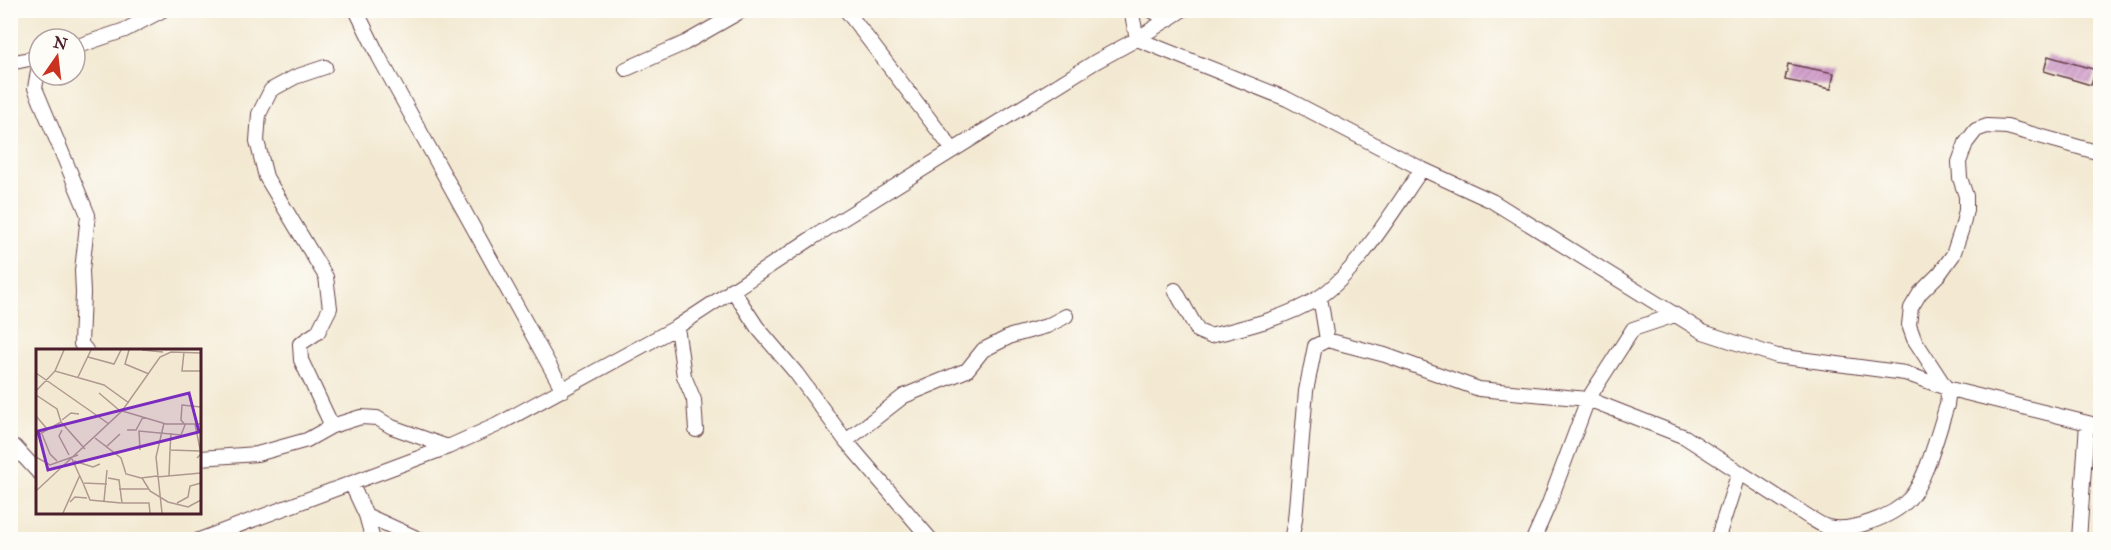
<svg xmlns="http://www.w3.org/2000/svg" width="2111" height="550" font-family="'IM FELL Great Primer',serif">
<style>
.building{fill:url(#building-hatch)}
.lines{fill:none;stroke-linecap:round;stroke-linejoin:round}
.street-casing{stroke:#633d44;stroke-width:16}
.street{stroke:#fff;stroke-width:14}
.inset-road{fill:none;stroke:#af988f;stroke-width:1.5}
.view{fill:#7b2cbf;fill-opacity:0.15;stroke:#7b2cbf;stroke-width:3}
.inset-edge{fill:none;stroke:#4a1f2b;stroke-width:3}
</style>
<defs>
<pattern id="building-hatch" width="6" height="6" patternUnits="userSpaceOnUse" patternTransform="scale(1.5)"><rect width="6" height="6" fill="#cc93c6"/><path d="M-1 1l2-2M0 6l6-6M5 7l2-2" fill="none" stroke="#a877a1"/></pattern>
</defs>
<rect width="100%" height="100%" fill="#fdfcf7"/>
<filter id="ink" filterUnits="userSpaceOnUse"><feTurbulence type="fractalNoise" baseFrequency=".0167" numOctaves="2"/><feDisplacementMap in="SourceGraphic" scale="12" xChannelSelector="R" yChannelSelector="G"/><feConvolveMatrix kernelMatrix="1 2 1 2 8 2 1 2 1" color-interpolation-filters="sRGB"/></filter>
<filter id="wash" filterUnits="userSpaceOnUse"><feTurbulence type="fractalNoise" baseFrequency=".008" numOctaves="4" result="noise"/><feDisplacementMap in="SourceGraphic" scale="24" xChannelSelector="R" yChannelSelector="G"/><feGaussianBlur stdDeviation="1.35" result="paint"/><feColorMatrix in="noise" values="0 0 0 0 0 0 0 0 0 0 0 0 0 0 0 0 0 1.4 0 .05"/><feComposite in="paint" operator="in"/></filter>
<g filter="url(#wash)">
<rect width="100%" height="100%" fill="#f3e9d2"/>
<g id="blocks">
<path class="building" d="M 2048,56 L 2096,70 L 2091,85 L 2044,71 Z
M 1788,64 L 1834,73 L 1831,89 L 1785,80 Z"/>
</g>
</g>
<g filter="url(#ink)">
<use href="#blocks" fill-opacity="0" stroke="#633d44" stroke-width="1.5"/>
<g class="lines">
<defs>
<path id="street" d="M 356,10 L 379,57 L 563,390
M 846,10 L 953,150
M 1131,10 L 1137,39 L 1287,99 L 1422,169 L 1492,201 L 1703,332 L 1777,356 L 1905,373 L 1946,388 L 2100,426
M 1151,10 L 1168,20
M 75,47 L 125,30 L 163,10
M 10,63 L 39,57
M 39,66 L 35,88 L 88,215 L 82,271 L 83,293 L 81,344 L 86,350
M 325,67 L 295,77 L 271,90 L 259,114 L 257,141 L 266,177 L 326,277 L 330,308 L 318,332 L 300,344 L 301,360 L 332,426
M 626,69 L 685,43 L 743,10
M 732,289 L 757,327 L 796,373 L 846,441 L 931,540
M 1175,290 L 1198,331 L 1210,336 C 1246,327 1286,318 1318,298 C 1355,275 1396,206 1422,169
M 1320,297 L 1327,340
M 677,327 L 684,376 L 694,400 L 696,430
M 846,441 L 904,396 L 967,370 L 983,350 L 1011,336 L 1047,326 L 1066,316
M 10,445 L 15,447 L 38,472
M 200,458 L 257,454 L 307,440 L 332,426 L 361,417 L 377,418 L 392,427 L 448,447
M 351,483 L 366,515 L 373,540
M 366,515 L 421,540
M 199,540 L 448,447 L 497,425 L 677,327 L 812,238 L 1095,62 L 1137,39 L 1182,10
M 1291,540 L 1295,520 L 1306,391 L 1315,346 L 1327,340 L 1385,355 L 1479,389 L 1588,399 L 1685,437 L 1812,519 C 1817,522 1823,526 1828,527 C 1850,533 1894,516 1909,499 C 1926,481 1939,430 1947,405 L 1948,396 L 1946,388 L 1914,339 L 1909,325 L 1911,308 L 1920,293 L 1940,273 L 1953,255 L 1962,228 L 1966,210 L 1966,196 L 1960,178 L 1959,162 L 1966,143 L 1976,130 L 1987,126 L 2007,127 L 2100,153
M 1533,540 L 1548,506 L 1588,399 L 1633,329 L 1675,315
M 1717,540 L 1739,472
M 2079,540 L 2087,423"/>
</defs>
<use href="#street" class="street-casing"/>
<use href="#street" class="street"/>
</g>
</g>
<g transform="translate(36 349)">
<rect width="165" height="165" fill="#f3e9d2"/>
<path class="inset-road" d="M 93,1 L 89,15 L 113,25M 106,1 L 127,3M 148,3 L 146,22 L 165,22M 52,8 L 78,15 L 85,1M 19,22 L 28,1M 0,24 L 73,75M 42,28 L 55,1M 0,42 L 19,22 L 68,36 L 93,54M 63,44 L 83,61M 0,46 L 21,60 L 25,73 L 49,100M 83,61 L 130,75 L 165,75M 0,67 L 12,81M 26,71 L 35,64 L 43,65M 159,75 L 165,105 L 161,109M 26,81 L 23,87 L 33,106M 91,81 L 100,81 L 107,68M 135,84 L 134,101 L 164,102M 6,85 L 14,105 L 21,112M 0,87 L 25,73M 59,89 L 85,109 L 90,125 L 105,129 L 121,127M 70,98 L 84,85M 104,101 L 103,82 L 145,86 L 149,76 L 145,71 L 146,56 L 165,58M 0,108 L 14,116 L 42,106M 36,110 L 47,134 L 71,135M 38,112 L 57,118 L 64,115M 133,127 L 134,101M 121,128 L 165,124M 72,129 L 83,131 L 86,154 L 113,154 L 114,164M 106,129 L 114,142 L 132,153 L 152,158 L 165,151M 47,134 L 54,151 L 85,154M 83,140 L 113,140M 0,142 L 86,62 L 124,8 L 135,3 L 165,4M 68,152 L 71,121M 34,153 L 39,148 L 51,149M 141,154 L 152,148 L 154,137 L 165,134M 27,164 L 44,126M 126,164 L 120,108 L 128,74"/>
<path class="view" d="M 153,44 L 163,83 L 12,121 L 2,82 Z"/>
<rect width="165" height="165" class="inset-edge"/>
</g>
<rect width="2111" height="550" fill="none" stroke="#fdfcf7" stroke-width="36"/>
<g transform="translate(57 57) rotate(14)"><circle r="28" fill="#fdfcf7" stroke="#b5a4a5" stroke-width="1.5"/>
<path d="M0-4.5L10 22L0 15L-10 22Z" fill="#c8321e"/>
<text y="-9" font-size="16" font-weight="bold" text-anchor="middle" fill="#4a1f2b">N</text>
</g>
</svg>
